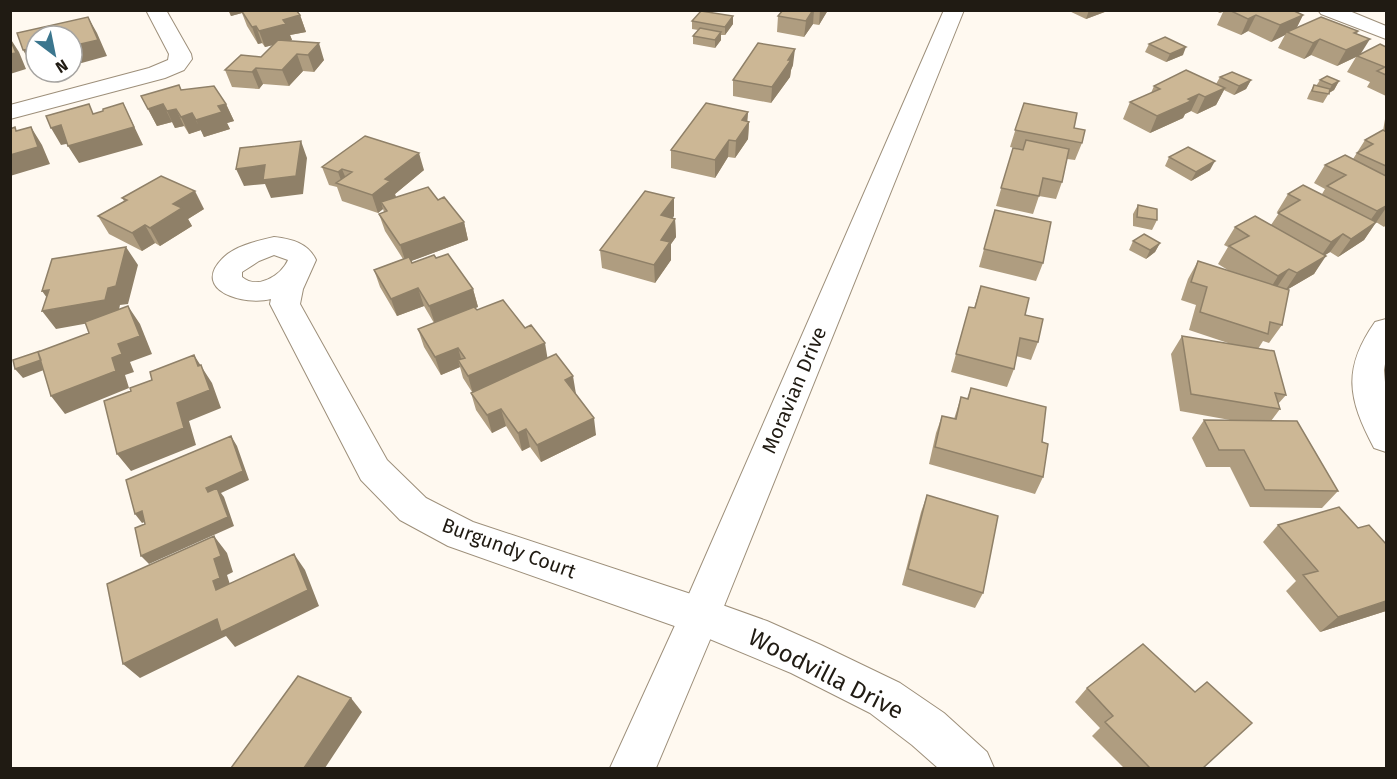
<svg xmlns="http://www.w3.org/2000/svg" width="1397" height="779" font-family="'Fira Sans',sans-serif">
<style>
.lines{fill:none;stroke-linecap:round;stroke-linejoin:round}
.street-casing{stroke:#9d8f7a;stroke-width:2}
.secondary-casing{stroke:#9d8f7a;stroke-width:2}
.street{fill:#fff;fill-rule:evenodd}
.secondary{fill:#fff;fill-rule:evenodd}
.wall{fill:#af9d80}
.shaded-wall{fill:#8f8068}
.building{fill:#ccb795;stroke:#8f8068;stroke-width:1.5}
.labels{text-anchor:middle;dominant-baseline:central;stroke-width:6;stroke-linejoin:round;paint-order:stroke}
.street-label{font-size:20px;fill:#201b13;stroke:#fff}
.near-street-label{font-size:24px;fill:#201b13;stroke:#fff}
</style>
<rect width="100%" height="100%" fill="#fff9f0"/>
<g class="lines">
<defs>
<path id="street" d="M 146,10 L 166,10 L 191,54 L 192,59 L 184,70 L 165,78 L 10,119 L 10,105 L 149,68 L 168,60 L 169,54 Z
M 1318,10 L 1347,10 L 1386,26 L 1386,39 L 1321,14 Z
M 274,237 C 292,239 308,243 316,260 L 303,289 L 300,304 L 387,460 L 426,498 L 473,522 L 700,597 L 767,621 L 821,645 L 900,683 L 944,713 L 987,752 L 994,768 L 938,768 L 912,745 L 870,713 L 791,673 L 700,635 L 448,546 L 400,520 L 361,480 L 270,304 L 271,299 C 245,306 191,291 222,259 C 234,246 257,241 274,237 ZM 274,255 L 288,260 C 281,276 257,290 242,277 L 242,272 L 259,261 Z
M 1386,319 L 1386,358 L 1384,370 L 1386,394 L 1386,452 L 1374,448 C 1348,399 1342,369 1375,322 Z"/>
<path id="secondary" d="M 944,10 L 964,10 L 720,616 L 656,768 L 610,768 L 682,610 Z"/>
</defs>
<use href="#street" class="street-casing"/>
<use href="#secondary" class="secondary-casing"/>
<use href="#street" class="street"/>
<use href="#secondary" class="secondary"/>
</g>
<path class="wall" d="M 228,10 L 296,10 L 300,15 L 306,32 L 290,35 L 292,40 L 289,41 L 324,60 L 314,72 L 303,71 L 289,86 L 263,84 L 259,89 L 232,87 L 225,70 L 261,57 L 273,45 L 265,47 L 262,43 L 258,44 L 247,26 L 242,13 L 231,16 Z
M 783,10 L 828,10 L 819,25 L 813,24 L 804,37 L 777,32 L 778,16 Z
M 1067,10 L 1110,10 L 1086,19 Z
M 1213,10 L 1292,10 L 1303,15 L 1297,27 L 1358,31 L 1357,34 L 1361,54 L 1386,47 L 1386,96 L 1367,87 L 1370,82 L 1347,72 L 1356,57 L 1337,66 L 1311,55 L 1304,59 L 1278,48 L 1285,35 L 1271,42 L 1248,31 L 1241,35 L 1217,25 L 1223,12 L 1220,13 Z
M 733,16 L 733,24 L 725,35 L 721,35 L 721,40 L 715,48 L 693,44 L 693,36 L 698,30 L 692,29 L 692,21 Z
M 1149,44 L 1183,55 L 1166,62 L 1145,52 Z
M 793,65 L 791,70 L 790,77 L 771,103 L 733,96 L 733,80 Z
M 1220,77 L 1251,80 L 1246,89 L 1234,95 L 1224,90 L 1216,105 L 1197,114 L 1191,111 L 1185,114 L 1183,118 L 1150,133 L 1123,119 L 1130,102 L 1151,93 L 1154,86 L 1216,84 Z
M 1320,80 L 1339,81 L 1334,90 L 1329,93 L 1323,103 L 1307,99 L 1309,94 L 1314,85 L 1316,86 Z
M 181,90 L 226,104 L 234,121 L 227,123 L 230,129 L 204,137 L 201,130 L 189,134 L 184,126 L 175,128 L 172,122 L 157,126 L 141,96 Z
M 1024,103 L 1074,128 L 1082,143 L 1075,160 L 1067,159 L 1062,182 L 1056,199 L 1039,196 L 1033,214 L 996,206 L 1013,148 L 1023,150 L 1010,147 Z
M 748,112 L 747,121 L 749,122 L 748,139 L 735,158 L 728,157 L 715,178 L 671,168 L 671,150 Z
M 1386,113 L 1386,225 L 1384,227 L 1376,222 L 1364,240 L 1338,257 L 1330,252 L 1325,255 L 1314,274 L 1288,289 L 1282,325 L 1269,343 L 1263,341 L 1258,349 L 1286,395 L 1278,404 L 1280,409 L 1271,421 L 1338,491 L 1322,508 L 1250,507 L 1230,467 L 1206,467 L 1192,438 L 1204,420 L 1230,420 L 1180,411 L 1171,354 L 1182,336 L 1231,344 L 1189,330 L 1196,305 L 1181,300 L 1188,279 L 1198,261 L 1231,272 L 1218,264 L 1228,247 L 1224,245 L 1235,227 L 1271,225 L 1279,213 L 1277,212 L 1288,194 L 1322,194 L 1325,189 L 1314,183 L 1325,165 L 1353,159 L 1365,140 L 1383,131 Z
M 1169,157 L 1210,170 L 1191,181 L 1165,166 Z
M 322,167 L 424,170 L 395,194 L 396,197 L 438,200 L 464,222 L 468,240 L 411,261 L 412,263 L 436,258 L 473,289 L 478,307 L 475,308 L 477,310 L 548,358 L 576,394 L 596,435 L 541,462 L 530,447 L 522,451 L 506,426 L 492,433 L 476,410 L 471,393 L 472,392 L 463,378 L 460,367 L 441,375 L 424,347 L 418,329 L 434,323 L 424,306 L 397,316 L 380,287 L 374,270 L 403,259 L 385,231 L 379,214 L 384,212 L 383,209 L 378,213 L 342,201 L 337,187 L 329,185 Z
M 122,198 L 204,209 L 188,219 L 192,226 L 160,246 L 155,243 L 142,251 L 109,234 L 98,216 L 124,201 Z
M 1138,205 L 1157,220 L 1152,230 L 1133,226 L 1133,214 Z
M 995,210 L 1043,263 L 1036,281 L 979,267 Z
M 674,216 L 672,218 L 675,219 L 676,237 L 671,244 L 671,260 L 655,283 L 602,268 L 600,250 Z
M 1133,241 L 1160,243 L 1155,252 L 1146,259 L 1129,250 Z
M 981,286 L 1025,315 L 1038,342 L 1031,360 L 1016,356 L 1014,369 L 1007,387 L 951,372 L 969,307 L 974,308 Z
M 971,388 L 1042,442 L 1043,477 L 1035,494 L 929,464 L 936,433 L 942,416 L 954,419 L 961,397 L 967,399 Z
M 927,495 L 983,593 L 975,608 L 902,585 L 921,512 Z
M 1278,525 L 1386,611 L 1320,632 L 1286,591 L 1296,581 L 1263,542 Z
M 1087,688 L 1195,692 L 1203,768 L 1124,768 L 1092,736 L 1100,728 L 1075,702 Z"/>
<path class="shaded-wall" d="M 229,10 L 241,10 L 242,13 L 231,16 Z
M 813,10 L 814,10 L 813,24 L 804,37 L 806,21 Z
M 820,10 L 828,10 L 819,25 Z
M 1089,10 L 1110,10 L 1086,19 Z
M 300,15 L 306,32 L 290,35 L 292,40 L 265,47 L 259,31 L 283,20 Z
M 1256,15 L 1248,31 L 1241,35 L 1248,19 Z
M 1303,15 L 1295,31 L 1287,32 L 1285,35 L 1271,42 L 1280,25 Z
M 733,16 L 733,24 L 725,35 L 725,27 Z
M 88,17 L 97,33 L 107,56 L 78,64 L 75,58 L 72,59 L 72,46 Z
M 256,26 L 262,43 L 258,44 L 252,27 Z
M 721,32 L 721,40 L 715,48 L 715,40 Z
M 10,38 L 19,52 L 26,69 L 10,74 Z
M 1320,39 L 1311,55 L 1304,59 L 1313,43 Z
M 1370,39 L 1360,55 L 1337,66 L 1346,50 Z
M 319,43 L 324,60 L 314,72 L 308,55 Z
M 1186,47 L 1183,55 L 1166,62 L 1170,54 Z
M 36,48 L 36,66 L 33,67 L 23,50 Z
M 795,49 L 793,65 L 791,70 L 790,77 L 771,103 L 772,87 Z
M 297,54 L 303,71 L 289,86 L 282,70 Z
M 256,68 L 263,84 L 259,89 L 252,72 Z
M 1251,80 L 1246,89 L 1234,95 L 1239,86 Z
M 1339,81 L 1334,90 L 1327,94 L 1332,85 Z
M 1225,88 L 1216,105 L 1197,114 L 1205,97 Z
M 1199,94 L 1191,111 L 1185,114 L 1183,118 L 1150,133 L 1157,116 L 1188,99 Z
M 123,103 L 143,145 L 79,163 L 68,146 Z
M 163,104 L 172,122 L 157,126 L 148,109 Z
M 226,104 L 234,121 L 227,123 L 230,129 L 204,137 L 196,120 L 218,106 Z
M 176,109 L 184,126 L 175,128 L 167,111 Z
M 748,112 L 747,125 L 749,122 L 748,139 L 735,158 L 736,141 L 742,120 Z
M 192,113 L 201,130 L 189,134 L 181,117 Z
M 61,125 L 71,143 L 61,145 L 51,128 Z
M 31,127 L 42,145 L 50,164 L 10,176 L 10,155 Z
M 729,140 L 728,157 L 715,178 L 715,160 Z
M 301,141 L 307,158 L 303,194 L 271,198 L 265,184 L 244,186 L 236,169 L 265,165 Z
M 419,153 L 424,170 L 395,194 L 396,198 L 381,202 L 383,209 L 378,213 L 372,195 L 385,179 Z
M 1215,161 L 1210,170 L 1191,181 L 1196,172 Z
M 342,169 L 349,186 L 343,186 L 338,172 Z
M 195,191 L 204,209 L 188,219 L 192,226 L 160,246 L 150,228 L 173,204 Z
M 674,198 L 674,216 L 662,233 L 661,215 Z
M 1386,206 L 1386,208 L 1364,240 L 1338,257 L 1351,239 L 1364,229 L 1377,211 Z
M 675,219 L 676,237 L 671,244 L 671,260 L 655,283 L 654,265 L 661,240 Z
M 464,222 L 468,240 L 406,263 L 400,245 Z
M 145,225 L 155,243 L 142,251 L 132,233 Z
M 1343,234 L 1330,252 L 1319,259 L 1331,242 Z
M 1160,243 L 1155,252 L 1146,259 L 1150,250 Z
M 126,247 L 138,265 L 128,304 L 120,305 L 117,318 L 56,329 L 42,311 L 55,309 L 42,291 L 108,288 Z
M 1326,256 L 1314,274 L 1285,291 L 1297,273 Z
M 1289,269 L 1277,287 L 1267,294 L 1278,276 Z
M 418,288 L 424,306 L 397,316 L 391,299 Z
M 473,289 L 478,307 L 435,324 L 429,306 Z
M 128,306 L 140,324 L 152,354 L 130,362 L 134,372 L 125,375 L 129,388 L 65,414 L 51,396 L 112,358 L 118,344 Z
M 545,343 L 548,361 L 473,394 L 468,376 Z
M 458,348 L 463,365 L 458,360 L 460,367 L 441,375 L 435,357 Z
M 194,355 L 212,383 L 221,408 L 189,421 L 196,445 L 131,471 L 117,454 L 177,403 L 198,366 Z
M 42,359 L 49,368 L 23,378 L 15,369 Z
M 573,376 L 576,394 L 565,380 Z
M 501,409 L 506,426 L 492,433 L 487,415 Z
M 594,418 L 596,435 L 541,462 L 537,445 Z
M 526,429 L 530,447 L 522,451 L 518,433 Z
M 231,436 L 237,446 L 249,480 L 221,493 L 224,497 L 234,526 L 149,564 L 141,556 L 208,492 L 206,488 Z
M 142,511 L 149,520 L 142,523 L 135,514 Z
M 214,536 L 227,553 L 233,572 L 227,575 L 233,594 L 216,590 L 213,581 Z
M 294,554 L 305,570 L 319,606 L 235,647 L 226,636 L 140,678 L 123,664 Z
M 1386,601 L 1386,611 L 1320,632 L 1338,617 Z
M 351,698 L 362,712 L 325,768 L 304,768 Z"/>
<path class="building" d="M 241,10 L 296,10 L 300,15 L 283,20 L 286,24 L 259,31 L 256,26 L 252,27 Z
M 783,10 L 813,10 L 806,21 L 778,16 Z
M 1229,10 L 1292,10 L 1303,15 L 1280,25 L 1256,15 L 1248,19 Z
M 701,11 L 733,16 L 725,27 L 692,21 Z
M 88,17 L 98,40 L 72,46 L 72,36 L 36,36 L 36,48 L 23,50 L 17,33 Z
M 1321,17 L 1358,31 L 1354,33 L 1370,39 L 1346,50 L 1320,39 L 1313,43 L 1287,32 Z
M 700,28 L 721,32 L 715,40 L 693,36 Z
M 1165,37 L 1186,47 L 1170,54 L 1149,44 Z
M 10,39 L 16,53 L 10,54 Z
M 278,40 L 319,43 L 308,55 L 297,54 L 282,70 L 256,68 L 252,72 L 225,70 L 241,55 L 261,57 Z
M 758,43 L 795,49 L 788,60 L 791,60 L 772,87 L 733,80 Z
M 1380,44 L 1386,47 L 1386,75 L 1377,71 L 1385,67 L 1357,56 Z
M 1186,70 L 1225,88 L 1205,97 L 1199,94 L 1188,99 L 1191,101 L 1157,116 L 1130,102 L 1160,89 L 1154,86 Z
M 1232,72 L 1251,80 L 1239,86 L 1220,77 Z
M 1327,76 L 1339,81 L 1332,85 L 1320,80 Z
M 179,85 L 181,90 L 214,86 L 226,104 L 218,106 L 222,112 L 196,120 L 192,113 L 181,117 L 176,109 L 167,111 L 163,104 L 148,109 L 141,96 Z
M 1314,85 L 1330,89 L 1329,94 L 1312,91 Z
M 123,103 L 134,127 L 68,146 L 61,125 L 51,128 L 46,116 L 89,104 L 93,114 L 103,111 L 103,109 Z
M 706,103 L 748,112 L 742,120 L 749,122 L 736,141 L 729,140 L 715,160 L 671,150 Z
M 1024,103 L 1077,113 L 1074,128 L 1085,130 L 1082,143 L 1015,130 Z
M 15,127 L 16,131 L 31,127 L 38,147 L 10,155 L 10,129 Z
M 1383,130 L 1386,132 L 1386,166 L 1357,153 L 1373,144 L 1365,140 Z
M 365,136 L 419,153 L 385,179 L 390,181 L 372,195 L 336,183 L 352,172 L 342,169 L 338,172 L 322,167 Z
M 1026,140 L 1069,149 L 1062,182 L 1043,178 L 1039,196 L 1001,188 L 1013,148 L 1023,150 Z
M 301,141 L 296,176 L 263,180 L 265,165 L 236,169 L 240,148 Z
M 1188,147 L 1215,161 L 1196,172 L 1169,157 Z
M 1345,155 L 1386,176 L 1386,206 L 1377,211 L 1327,186 L 1346,175 L 1325,165 Z
M 161,176 L 195,191 L 173,204 L 182,208 L 150,228 L 145,225 L 132,233 L 98,216 L 127,200 L 122,198 Z
M 1303,185 L 1376,222 L 1351,239 L 1343,234 L 1331,242 L 1278,213 L 1300,200 L 1288,194 Z
M 428,187 L 438,200 L 444,197 L 464,222 L 400,245 L 379,214 L 387,211 L 381,202 Z
M 645,191 L 674,198 L 661,215 L 675,219 L 661,240 L 670,242 L 654,265 L 600,250 Z
M 1138,205 L 1157,209 L 1157,220 L 1137,217 Z
M 995,210 L 1051,222 L 1043,263 L 984,249 Z
M 1255,216 L 1326,256 L 1297,273 L 1289,269 L 1278,276 L 1229,246 L 1249,236 L 1235,227 Z
M 1144,234 L 1160,243 L 1150,250 L 1133,241 Z
M 126,247 L 116,286 L 108,288 L 105,300 L 42,311 L 49,290 L 42,291 L 52,259 Z
M 448,254 L 473,289 L 429,306 L 418,288 L 391,299 L 374,270 L 409,257 L 412,263 L 434,255 L 436,258 Z
M 1198,261 L 1289,290 L 1282,325 L 1270,322 L 1268,334 L 1200,312 L 1207,287 L 1191,282 Z
M 981,286 L 1029,298 L 1025,315 L 1043,319 L 1038,342 L 1020,338 L 1014,369 L 956,354 L 969,307 L 975,308 Z
M 503,300 L 525,328 L 531,325 L 545,343 L 468,376 L 458,360 L 465,358 L 458,348 L 435,357 L 418,329 L 474,307 L 477,310 Z
M 128,306 L 140,336 L 118,344 L 122,354 L 112,358 L 116,371 L 51,396 L 38,352 L 89,333 L 85,322 Z
M 1182,336 L 1274,351 L 1286,395 L 1275,393 L 1280,409 L 1191,394 Z
M 40,351 L 38,352 L 41,360 L 15,369 L 13,360 Z
M 556,354 L 573,376 L 565,380 L 594,418 L 537,445 L 526,429 L 518,433 L 501,409 L 487,415 L 471,393 Z
M 194,355 L 198,366 L 201,365 L 210,390 L 177,403 L 184,428 L 117,454 L 104,401 L 131,391 L 130,388 L 152,380 L 150,372 Z
M 971,388 L 1046,407 L 1042,442 L 1048,444 L 1043,477 L 935,447 L 942,416 L 956,419 L 961,397 L 968,399 Z
M 1204,420 L 1297,421 L 1338,491 L 1265,490 L 1244,450 L 1219,450 Z
M 231,436 L 243,471 L 206,488 L 208,492 L 217,488 L 228,517 L 141,556 L 135,528 L 145,524 L 142,511 L 135,514 L 126,480 Z
M 927,495 L 998,516 L 983,593 L 908,569 Z
M 1339,507 L 1358,528 L 1369,525 L 1386,544 L 1386,601 L 1338,617 L 1303,575 L 1318,571 L 1278,525 Z
M 214,536 L 221,556 L 214,559 L 220,578 L 213,581 L 216,590 L 294,554 L 308,590 L 221,632 L 217,619 L 123,664 L 107,584 Z
M 1143,644 L 1195,692 L 1207,682 L 1252,723 L 1203,768 L 1150,768 L 1105,722 L 1113,716 L 1087,688 Z
M 298,676 L 351,698 L 304,768 L 231,768 Z"/>
<g class="labels">
<g class="street-label">
<text transform="translate(794 390) rotate(-67)">Moravian Drive</text>
<text transform="translate(509 548) rotate(20)">Burgundy Court</text>
</g>
<g class="near-street-label">
<text transform="translate(826 674) rotate(27)">Woodvilla Drive</text>
</g>
</g>
<rect width="1397" height="779" fill="none" stroke="#201b13" stroke-width="24"/>
<g transform="translate(54 54) rotate(148)"><circle r="28" fill="#ffffff" stroke="#a6a4a1" stroke-width="1.5"/>
<path d="M0-4.5L10 22L0 15L-10 22Z" fill="#3b768e"/>
<text y="-9" font-size="16" font-weight="bold" text-anchor="middle" fill="#201b13">N</text>
</g>
</svg>
